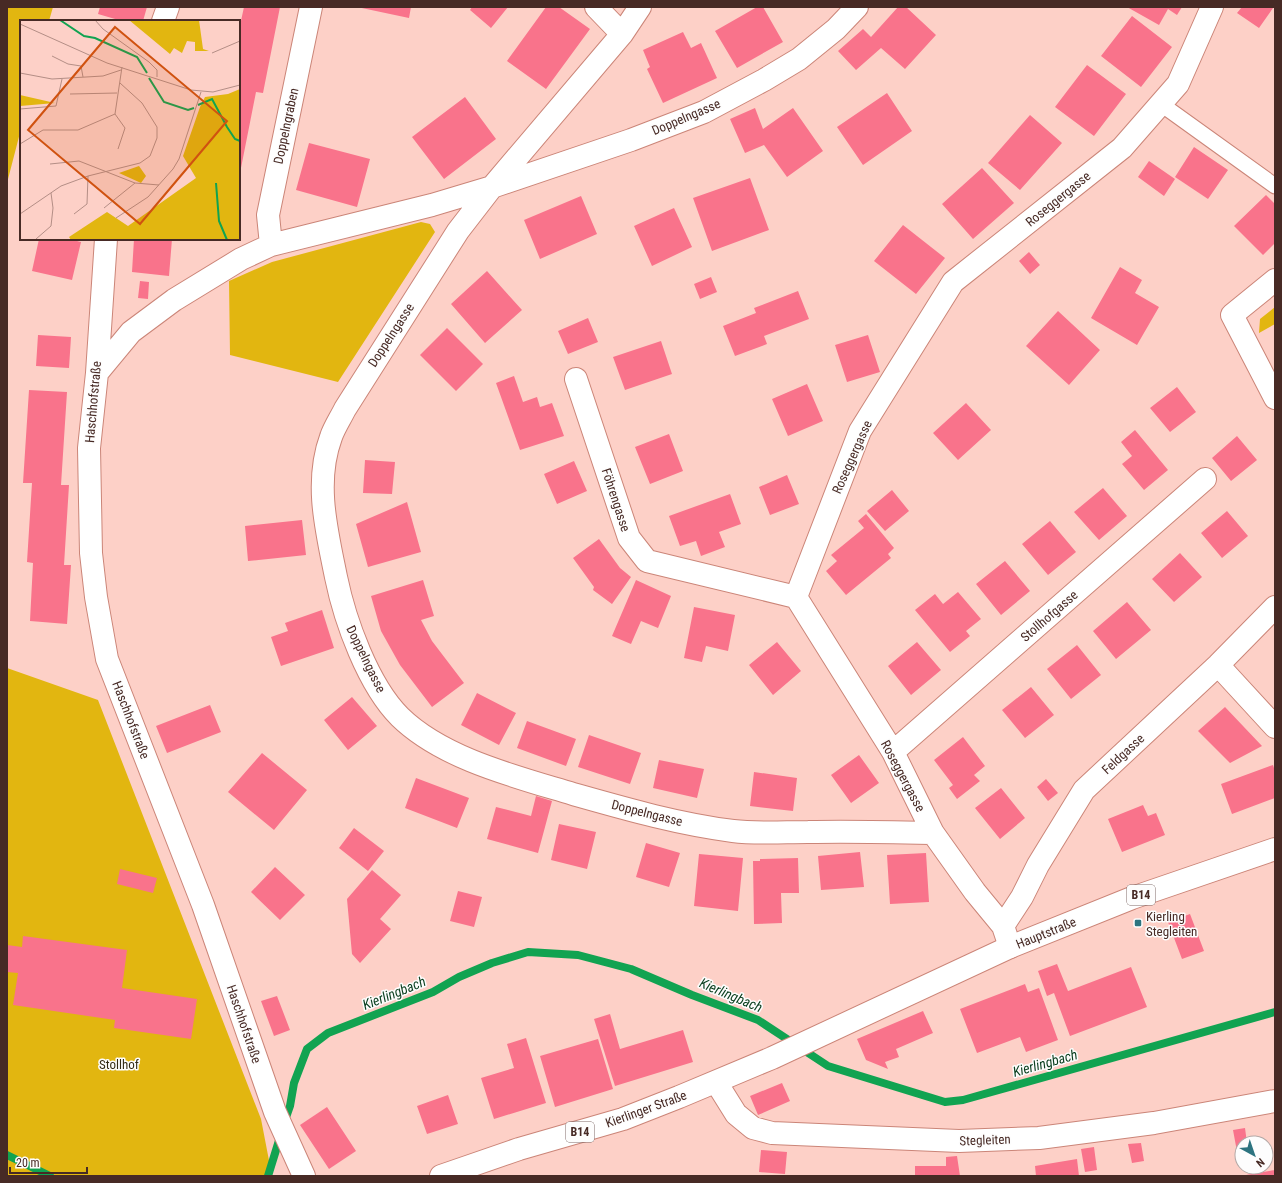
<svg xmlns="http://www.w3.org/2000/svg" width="1282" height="1183" font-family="'Roboto Condensed',sans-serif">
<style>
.green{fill:#e2b610}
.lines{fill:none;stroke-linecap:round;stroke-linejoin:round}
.stream{stroke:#11a351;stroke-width:8}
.building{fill:#f9738b}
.lane-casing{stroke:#cb8578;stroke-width:17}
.street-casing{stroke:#cb8578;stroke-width:24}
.primary-casing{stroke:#cb8578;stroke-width:24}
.lane{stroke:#fff;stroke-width:15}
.street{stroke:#fff;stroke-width:22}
.primary{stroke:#fff;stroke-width:22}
.poi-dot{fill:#2d7480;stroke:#fdfdfd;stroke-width:1.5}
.labels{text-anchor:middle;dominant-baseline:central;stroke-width:3;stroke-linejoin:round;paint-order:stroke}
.shield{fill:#fdfdfd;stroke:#7e6966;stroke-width:1}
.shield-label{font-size:12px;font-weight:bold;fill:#472a25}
.street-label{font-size:13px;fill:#472a25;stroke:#fdfdfd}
.poi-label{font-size:13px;fill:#472a25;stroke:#fdfdfd;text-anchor:start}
.park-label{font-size:13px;fill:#332b14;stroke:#fdfdfd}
.water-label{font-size:14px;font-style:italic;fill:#093d1d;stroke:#fdfdfd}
.inset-river{fill:none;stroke:#11a351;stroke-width:2}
.inset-road{fill:none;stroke:#b48e86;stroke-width:1}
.view{fill:#d05210;fill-opacity:0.15;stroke:#d05210;stroke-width:2}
.inset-edge{fill:none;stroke:#472a25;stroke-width:2}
</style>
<rect width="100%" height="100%" fill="#fdd0c7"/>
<path class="green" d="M 7,7 L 53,7 L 49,21 L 21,21 L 21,129 L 7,183 Z
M 421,222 L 430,224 L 435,232 L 338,382 L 230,355 L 229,281 L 272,262 Z
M 1275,307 L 1275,324 L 1259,333 L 1260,319 Z
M 7,668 L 98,700 L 261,1119 L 272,1176 L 7,1176 Z"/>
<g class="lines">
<path class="stream" d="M 284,1123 L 290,1106 L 294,1083 L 307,1049 L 328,1033 L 433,992 L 459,977 L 492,963 L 528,952 L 578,955 L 631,969 L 692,995 L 758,1020 L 828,1066 L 945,1102 L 963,1100 L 1275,1012
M 7,1155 L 50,1176
M 268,1176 L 281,1134"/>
</g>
<path class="building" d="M 100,7 L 147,7 L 143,21 L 122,21 L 98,14 Z
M 244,7 L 280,7 L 263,93 L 256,92 L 240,173 L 239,30 Z
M 357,7 L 411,7 L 409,18 Z
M 472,7 L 508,7 L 491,28 L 470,10 Z
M 546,7 L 559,7 L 590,29 L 546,89 L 507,61 Z
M 757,7 L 763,7 L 783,42 L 737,68 L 715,31 Z
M 898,7 L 906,7 L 936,35 L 905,69 L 881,48 L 856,70 L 838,51 L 863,29 L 871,37 Z
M 1127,7 L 1182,7 L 1177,15 L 1168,9 L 1159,25 Z
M 1242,7 L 1272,7 L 1273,8 L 1259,28 L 1237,13 Z
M 1132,16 L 1172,47 L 1141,87 L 1101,56 Z
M 683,32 L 691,48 L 701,43 L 717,78 L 663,103 L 647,69 L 650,67 L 643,50 Z
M 1087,65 L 1126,94 L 1094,136 L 1055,107 Z
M 887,93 L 912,131 L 863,165 L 837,127 Z
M 465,97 L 496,139 L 444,179 L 412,137 Z
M 755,108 L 763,129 L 793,108 L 823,151 L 787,177 L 764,145 L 745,153 L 730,119 Z
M 1030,115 L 1062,143 L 1020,190 L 988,163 Z
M 309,143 L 370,159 L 357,207 L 296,190 Z
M 1194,147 L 1228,170 L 1208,199 L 1175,177 Z
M 1149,161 L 1175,179 L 1164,196 L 1138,177 Z
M 982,168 L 1014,203 L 973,239 L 942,204 Z
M 750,178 L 769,230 L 712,251 L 693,198 Z
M 1266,195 L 1275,204 L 1275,243 L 1263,255 L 1234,226 Z
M 581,196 L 597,234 L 540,259 L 524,220 Z
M 674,208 L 692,247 L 652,266 L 634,226 Z
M 903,225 L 945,258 L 916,294 L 874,261 Z
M 39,239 L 69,239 L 81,242 L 72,280 L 32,271 Z
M 134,239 L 172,239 L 169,276 L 132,272 Z
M 1029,252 L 1040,265 L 1030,274 L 1019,261 Z
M 1120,267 L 1142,280 L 1135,293 L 1159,307 L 1137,345 L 1091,318 Z
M 487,271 L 522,310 L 485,343 L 451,304 Z
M 711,277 L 717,292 L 700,299 L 694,284 Z
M 140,281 L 149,282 L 148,299 L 138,298 Z
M 798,291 L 809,319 L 764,336 L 767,344 L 735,356 L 723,326 L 756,313 L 754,308 Z
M 1058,311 L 1100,350 L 1069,385 L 1026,346 Z
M 588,318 L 598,342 L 568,354 L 558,331 Z
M 447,328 L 483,364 L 456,391 L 420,355 Z
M 38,335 L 71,337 L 69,368 L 36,366 Z
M 868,335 L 880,372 L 847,382 L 835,345 Z
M 661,341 L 672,374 L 625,390 L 613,357 Z
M 514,376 L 523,402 L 537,397 L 540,407 L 552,403 L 564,436 L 520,450 L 496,383 Z
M 807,384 L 823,421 L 788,436 L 772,399 Z
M 1177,387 L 1196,412 L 1170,432 L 1150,408 Z
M 29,390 L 67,392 L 61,485 L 69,485 L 64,565 L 71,565 L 67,624 L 30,621 L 33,563 L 27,562 L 32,483 L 23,483 Z
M 966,403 L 991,430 L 958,460 L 933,433 Z
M 1135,430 L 1168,470 L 1144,490 L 1122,464 L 1132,456 L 1121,442 Z
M 669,434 L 683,471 L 650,484 L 635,447 Z
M 1237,436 L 1257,460 L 1231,481 L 1212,458 Z
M 365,460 L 395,462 L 392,494 L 363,493 Z
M 574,461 L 587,491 L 557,504 L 544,474 Z
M 787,475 L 799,504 L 770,515 L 759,487 Z
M 1103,488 L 1127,516 L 1099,540 L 1074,512 Z
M 892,490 L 909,511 L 885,531 L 867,511 Z
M 730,494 L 741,524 L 719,532 L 725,547 L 701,556 L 696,541 L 680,546 L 669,516 Z
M 407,502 L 421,552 L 368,567 L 356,524 Z
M 1227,511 L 1248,536 L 1222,558 L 1201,533 Z
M 866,514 L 894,548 L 888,554 L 891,558 L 846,595 L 826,571 L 837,561 L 831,555 L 864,528 L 858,521 Z
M 302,520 L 306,555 L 248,561 L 245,526 Z
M 1050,521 L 1076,552 L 1048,575 L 1022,544 Z
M 599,539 L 620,568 L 631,577 L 612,604 L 593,590 L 594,587 L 573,558 Z
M 1180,553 L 1202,577 L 1174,602 L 1152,579 Z
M 1005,561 L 1030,591 L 1001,615 L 976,584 Z
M 423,580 L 434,616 L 421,620 L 432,641 L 464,683 L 432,707 L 400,665 L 381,631 L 371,596 Z
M 636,580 L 671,596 L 658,628 L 641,621 L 631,644 L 612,636 Z
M 958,592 L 981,619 L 966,631 L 970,636 L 950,652 L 915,610 L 935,594 L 943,604 Z
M 1127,602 L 1151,630 L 1116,659 L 1093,631 Z
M 694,607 L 735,615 L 728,651 L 706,646 L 702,662 L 684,658 Z
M 322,610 L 334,648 L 281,666 L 271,637 L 288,631 L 285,623 Z
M 777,642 L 801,671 L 773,695 L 749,665 Z
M 917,642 L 941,670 L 911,695 L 888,666 Z
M 1077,645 L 1101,675 L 1071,699 L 1047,669 Z
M 1031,687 L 1054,715 L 1025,738 L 1002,710 Z
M 477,693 L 516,713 L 499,745 L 461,725 Z
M 352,697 L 377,726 L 348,750 L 324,720 Z
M 210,705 L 221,732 L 167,753 L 156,726 Z
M 1225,707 L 1262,746 L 1230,763 L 1198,731 Z
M 527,721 L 576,739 L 566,766 L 517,748 Z
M 589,735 L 641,753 L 630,784 L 578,767 Z
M 963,737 L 985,766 L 974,775 L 980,781 L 957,799 L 949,788 L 953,785 L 934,760 Z
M 262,753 L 307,790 L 274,830 L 228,792 Z
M 859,755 L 879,783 L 851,803 L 831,775 Z
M 659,760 L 704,769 L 697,798 L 653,788 Z
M 1273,765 L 1275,771 L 1275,798 L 1232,814 L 1221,784 Z
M 754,772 L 797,778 L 793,811 L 750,806 Z
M 416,778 L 469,798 L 457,828 L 405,808 Z
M 1046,779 L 1058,793 L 1048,801 L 1037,787 Z
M 1001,788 L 1025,818 L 1000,839 L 975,808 Z
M 536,796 L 552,801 L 538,853 L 487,839 L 496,807 L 531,816 Z
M 1143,805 L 1148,816 L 1156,813 L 1165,835 L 1122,852 L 1108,819 Z
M 559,824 L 596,832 L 587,869 L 551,860 Z
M 354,828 L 384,851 L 368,871 L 339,848 Z
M 646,843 L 680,853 L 669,887 L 636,877 Z
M 860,852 L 864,887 L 821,890 L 818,856 Z
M 926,853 L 929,902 L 890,904 L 887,855 Z
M 699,854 L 743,858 L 738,911 L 694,906 Z
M 798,858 L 799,893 L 781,893 L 782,923 L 754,924 L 753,861 L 760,861 L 760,859 Z
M 275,867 L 305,895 L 280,920 L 251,892 Z
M 120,869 L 157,878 L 153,893 L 117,884 Z
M 372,870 L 401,895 L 380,919 L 391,929 L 360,963 L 352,954 L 347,899 Z
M 458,891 L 482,897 L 474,927 L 450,921 Z
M 1190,914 L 1204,951 L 1182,959 L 1168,922 Z
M 23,936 L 127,950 L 122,988 L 197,999 L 191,1039 L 114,1028 L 115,1020 L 13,1005 L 18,973 L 7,972 L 7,945 L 22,947 Z
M 1057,964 L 1068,991 L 1131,967 L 1147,1007 L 1070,1036 L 1054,993 L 1047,996 L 1038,971 Z
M 1025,984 L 1028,992 L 1039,988 L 1058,1040 L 1026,1052 L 1020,1037 L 977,1053 L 960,1009 Z
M 277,996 L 290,1030 L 274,1036 L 261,1001 Z
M 923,1011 L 933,1033 L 896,1049 L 899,1057 L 885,1062 L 888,1069 L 866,1060 L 857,1039 Z
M 610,1014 L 620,1049 L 683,1030 L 693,1062 L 615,1086 L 594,1019 Z
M 526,1038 L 546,1103 L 494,1119 L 481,1078 L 514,1068 L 507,1044 Z
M 598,1039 L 613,1089 L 555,1107 L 540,1056 Z
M 782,1083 L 790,1101 L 758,1115 L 750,1096 Z
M 448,1095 L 458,1124 L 427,1134 L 417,1106 Z
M 327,1107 L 356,1151 L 329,1169 L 300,1125 Z
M 1245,1128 L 1247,1143 L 1242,1143 L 1242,1157 L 1238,1157 L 1233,1130 Z
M 1141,1143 L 1144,1161 L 1132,1163 L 1128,1144 Z
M 1094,1147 L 1097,1170 L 1085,1172 L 1081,1149 Z
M 761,1150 L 787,1152 L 785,1174 L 759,1172 Z
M 957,1156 L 960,1176 L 915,1176 L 915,1166 L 946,1166 L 946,1157 Z
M 1077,1159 L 1079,1176 L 1036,1176 L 1035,1166 Z
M 1275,1170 L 1275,1176 L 1247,1176 L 1246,1175 Z"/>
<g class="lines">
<defs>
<path id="lane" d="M 1161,104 L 1275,186"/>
<path id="street" d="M 596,7 L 622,34
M 640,7 L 622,34 L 492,187 L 458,231 L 345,409 C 340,419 334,428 331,437 C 314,483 327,532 336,577 C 345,621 368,685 400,717 C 443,759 517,777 573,794 C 626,809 678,824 733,831 C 757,834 784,832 808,832 C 850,831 891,832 933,833
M 163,21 L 168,7
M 106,239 L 97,373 L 89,448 L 91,553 L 96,597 L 107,659 L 203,905 L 275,1112 L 304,1176
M 271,245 L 268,215 L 311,7
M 1275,280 L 1232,315 L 1275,398
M 97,373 L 131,332 L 174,300 L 241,259 L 271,245 L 432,205 L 492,187 L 631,140 L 704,112 L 764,80 L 799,59 L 836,29 L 857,7
M 576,379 L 629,538 L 647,561 L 796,597
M 1218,665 L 1275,727
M 893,752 L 1205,479
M 1003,926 L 1022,897 L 1038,865 L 1084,790 L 1218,665 L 1275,607
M 1010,947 L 1003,926 L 975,892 L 933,833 L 893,752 L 796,597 L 860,431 L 953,282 L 1122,148 L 1178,84 L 1212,7
M 716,1082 L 736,1114 L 753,1128 L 772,1133 L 959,1141 L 1039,1138 L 1154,1123 L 1275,1101"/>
<path id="primary" d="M 441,1176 L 519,1149 L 623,1119 L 679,1097 L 772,1058 L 1010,947 L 1132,898 L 1275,849"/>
</defs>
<use href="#lane" class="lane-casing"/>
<use href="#street" class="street-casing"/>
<use href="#primary" class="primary-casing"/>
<use href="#lane" class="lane"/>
<use href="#street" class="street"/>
<use href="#primary" class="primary"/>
</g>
<rect class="poi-dot" x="1134" y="919" width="8" height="8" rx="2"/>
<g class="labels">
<g class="shield">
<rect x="1127" y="885" width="28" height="20" rx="3"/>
<rect x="566" y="1122" width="28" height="20" rx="3"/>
</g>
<g class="shield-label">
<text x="1141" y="895">B14</text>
<text x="580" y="1132">B14</text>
</g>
<g class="street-label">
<text transform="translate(686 117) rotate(-23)">Doppelngasse</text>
<text transform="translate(286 126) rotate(-78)">Doppelngraben</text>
<text transform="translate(1058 199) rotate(-39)">Roseggergasse</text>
<text transform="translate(391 335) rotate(-57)">Doppelngasse</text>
<text transform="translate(93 402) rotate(-85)">Haschhofstraße</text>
<text transform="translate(852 457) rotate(-66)">Roseggergasse</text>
<text transform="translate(616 500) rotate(72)">Föhrengasse</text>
<text transform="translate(1049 616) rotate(-41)">Stollhofgasse</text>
<text transform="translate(366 659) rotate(64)">Doppelngasse</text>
<text transform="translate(131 720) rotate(69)">Haschhofstraße</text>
<text transform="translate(1123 754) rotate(-43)">Feldgasse</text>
<text transform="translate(903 776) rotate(62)">Roseggergasse</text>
<text transform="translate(647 813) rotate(14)">Doppelngasse</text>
<text transform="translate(1046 933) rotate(-22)">Hauptstraße</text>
<text transform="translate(244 1024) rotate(71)">Haschhofstraße</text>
<text transform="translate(646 1109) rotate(-20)">Kierlinger Straße</text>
<text transform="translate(985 1140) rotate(-2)">Stegleiten</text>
</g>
<g class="poi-label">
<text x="1146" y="916">Kierling<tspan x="1146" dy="15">Stegleiten</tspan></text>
</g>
<g class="park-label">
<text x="119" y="1064">Stollhof</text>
</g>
<g class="water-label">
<text transform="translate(394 993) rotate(-22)">Kierlingbach</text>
<text transform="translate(731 995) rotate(23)">Kierlingbach</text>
<text transform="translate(1045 1063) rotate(-16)">Kierlingbach</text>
</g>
</g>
<g transform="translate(20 20)">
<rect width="220" height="220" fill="#fdd0c7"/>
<path d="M 109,0 L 179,0 L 183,29 L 189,31 L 175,31 L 175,22 L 167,21 L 162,33 L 154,28 L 150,34 ZM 220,69 L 220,220 L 51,220 L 49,217 L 87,192 L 108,206 L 176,158 L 163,136 L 180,87 L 185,77 L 208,74 ZM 0,75 L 35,83 L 0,86 ZM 119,146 L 126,156 L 121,163 L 99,153 Z" fill="#e2b610"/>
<path class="inset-river" d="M 40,0 L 64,16 L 75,18 L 117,37 L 127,53M 129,58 L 144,82 L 168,90 L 174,88M 178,85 L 192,79 L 207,107 L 215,119 L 220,121M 196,163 L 199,201 L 207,220"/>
<path class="inset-road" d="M 75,0 L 83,9 L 129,42 L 137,50 L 137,57M 0,4 L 87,43 L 171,70 L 193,72 L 220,65M 192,33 L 220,21M 32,36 L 48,44 L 61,46 L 63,57M 0,53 L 32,59 L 83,56 L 101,50M 50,74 L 97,73M 0,89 L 36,86 L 42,59M 95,94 L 105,108 L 98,129M 0,124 L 23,110 L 58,110 L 95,94 L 102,47M 30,144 L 59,141 L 115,163 L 139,165M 84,188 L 115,163M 0,194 L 41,166 L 68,156 L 120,143 L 130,136 L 137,118 L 137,107 L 122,83 L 100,63M 54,194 L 67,184 L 68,156M 96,198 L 128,177 L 153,149 L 159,139 L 181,72M 16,219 L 31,206 L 33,188 L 31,173"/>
<path class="view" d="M 95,7 L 207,101 L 120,204 L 8,110 Z"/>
<rect width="220" height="220" class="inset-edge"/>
</g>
<rect width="1282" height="1183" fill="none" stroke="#472a25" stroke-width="16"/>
<g transform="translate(1254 1155) rotate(140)"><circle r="19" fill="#fdfdfd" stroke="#b4a9a7"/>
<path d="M0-3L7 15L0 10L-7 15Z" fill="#2d7480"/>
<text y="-6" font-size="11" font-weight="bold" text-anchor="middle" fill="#472a25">N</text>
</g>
<path d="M10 1167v6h77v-6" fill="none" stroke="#472a25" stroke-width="2"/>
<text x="16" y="1167" font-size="12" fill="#472a25" stroke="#fdfdfd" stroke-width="3" paint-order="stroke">20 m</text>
</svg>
